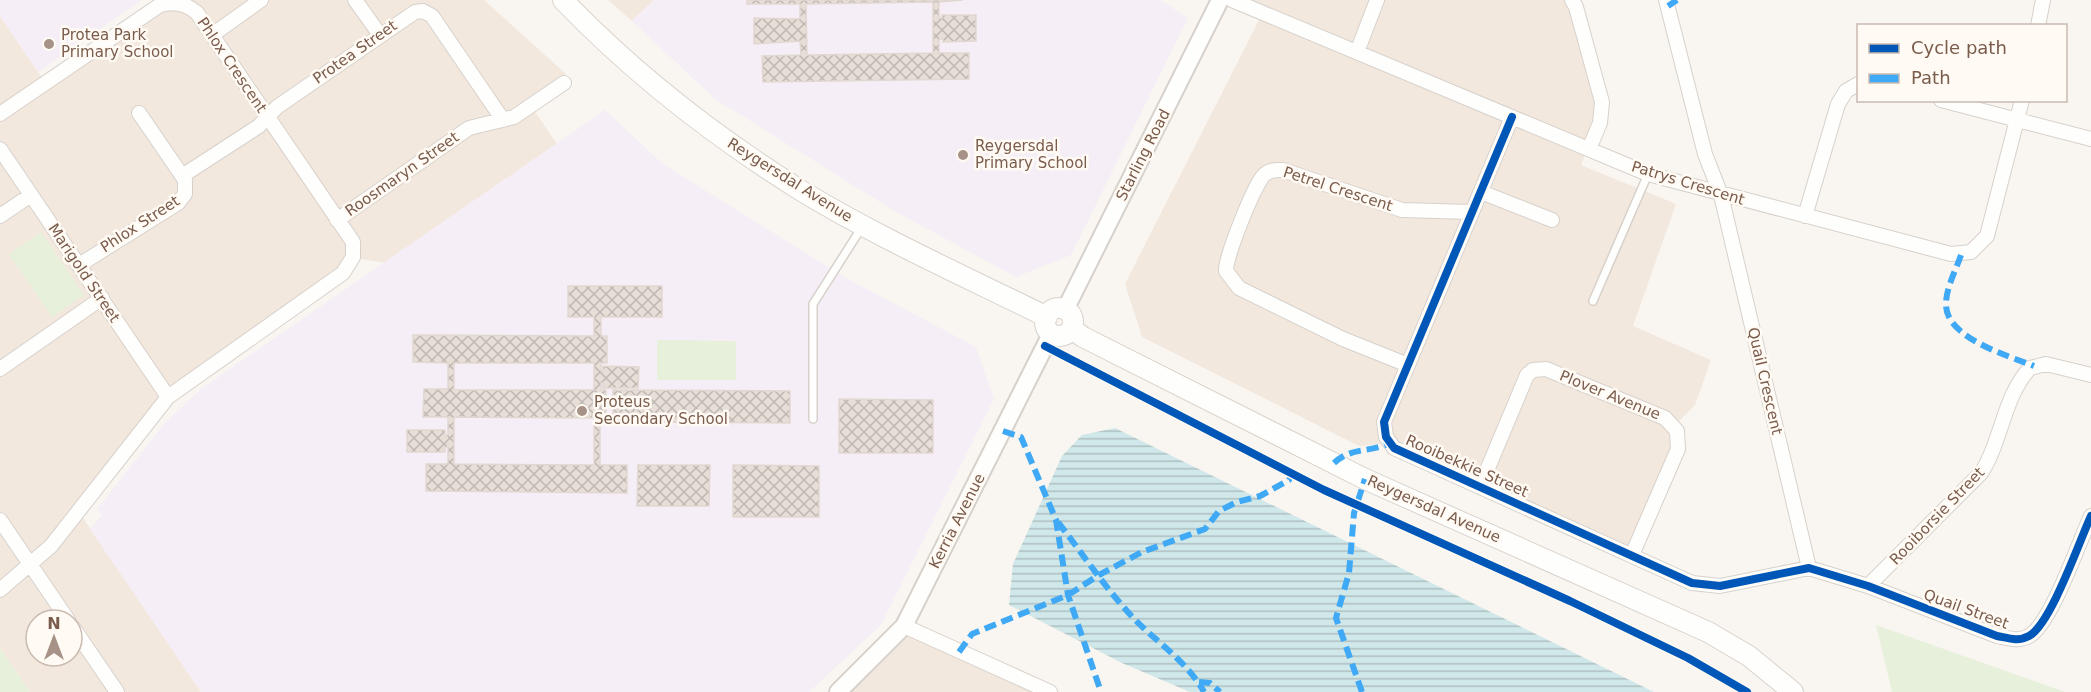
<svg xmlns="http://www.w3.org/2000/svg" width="2091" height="692" font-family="'DejaVu Sans',sans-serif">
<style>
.residential{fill:#f2e8de;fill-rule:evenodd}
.education{fill:#f6eef6}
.grass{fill:#e7f0db}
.water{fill:url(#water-rules)}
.building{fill:url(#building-cross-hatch);stroke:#e2d8d2;stroke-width:1.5;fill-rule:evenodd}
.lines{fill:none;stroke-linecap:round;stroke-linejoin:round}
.service-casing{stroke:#d7d1cb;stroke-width:10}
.minor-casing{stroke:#d7d1cb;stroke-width:16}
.tertiary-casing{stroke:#d7d1cb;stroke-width:20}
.secondary-casing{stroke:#d9d2cb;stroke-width:22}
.service{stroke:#fefefd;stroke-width:7}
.minor{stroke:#fefefd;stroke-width:14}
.tertiary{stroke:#fefefd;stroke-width:16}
.secondary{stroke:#fefefd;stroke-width:20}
.quiet{stroke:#3fa9f5;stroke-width:6;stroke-dasharray:12 6;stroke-linecap:butt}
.cycleway-casing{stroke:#fffaf3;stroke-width:11}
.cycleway{stroke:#0057b8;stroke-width:8}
.poi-dot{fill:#a69286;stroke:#fffaf3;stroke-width:2}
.labels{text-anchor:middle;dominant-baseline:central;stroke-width:5;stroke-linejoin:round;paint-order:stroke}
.poi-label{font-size:15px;fill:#7a5c4d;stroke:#fffaf3;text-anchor:start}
.street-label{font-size:15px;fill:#7a5c4d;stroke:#fffaf3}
</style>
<defs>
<pattern id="water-rules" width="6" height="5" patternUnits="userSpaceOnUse" patternTransform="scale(1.5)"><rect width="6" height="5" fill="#d0e8ea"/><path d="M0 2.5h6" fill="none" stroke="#aebfc0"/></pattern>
<pattern id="building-cross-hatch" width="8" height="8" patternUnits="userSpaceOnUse" patternTransform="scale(1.5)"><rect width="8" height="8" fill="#e6ded7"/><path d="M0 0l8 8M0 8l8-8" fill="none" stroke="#bfb7b1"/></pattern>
</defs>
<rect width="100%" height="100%" fill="#f9f5f0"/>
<path class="residential" d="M 181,0 L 484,0 L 566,74 L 527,100 L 557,144 L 386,263 L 355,258 L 191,380 L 79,512 L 201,692 L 30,692 L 0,648 L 0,16 L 45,82 ZM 36,620 L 72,620 L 72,656 L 36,656 Z
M 608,0 L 654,0 L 632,21 Z
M 1229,0 L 1571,0 L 1600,97 L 1598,123 L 1581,165 L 1676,204 L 1633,326 L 1711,360 L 1695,405 L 1674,426 L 1678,439 L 1630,556 L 1387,443 L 1359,446 L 1142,337 L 1125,284 L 1262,14 Z
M 905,630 L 1045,692 L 841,692 Z"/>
<path class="education" d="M 0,0 L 142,0 L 38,72 L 0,16 Z
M 654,0 L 1160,0 L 1188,18 L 1071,255 L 1016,277 L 896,212 L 715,99 L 632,21 Z
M 605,110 L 663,164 L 846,278 L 976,347 L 994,399 L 881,625 L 809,692 L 201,692 L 90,529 L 102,515 L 97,509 L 165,423 L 202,388 Z"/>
<path class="grass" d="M 41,232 L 84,295 L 52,317 L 9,254 Z
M 657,340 L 736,341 L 736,380 L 657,380 Z
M 1876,625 L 2065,692 L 1892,692 Z
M 0,648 L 30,692 L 0,692 Z"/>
<path class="water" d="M 1115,428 L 1654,692 L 1190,692 L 1122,663 L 1009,605 L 1013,564 L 1062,456 L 1082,435 Z"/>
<path class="building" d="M 747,0 L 963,0 L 939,2 L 939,18 L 942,18 L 942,15 L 976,15 L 976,41 L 943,42 L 943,39 L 939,39 L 939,53 L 969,53 L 969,79 L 763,82 L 762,56 L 801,55 L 800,41 L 754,44 L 754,18 L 800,19 L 800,4 L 747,4 ZM 933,2 L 933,53 L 807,55 L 806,4 Z
M 568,286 L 662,286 L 662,317 L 601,317 L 601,336 L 607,336 L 607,363 L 601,363 L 601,371 L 603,371 L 603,366 L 639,367 L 638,388 L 603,388 L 603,383 L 601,383 L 601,390 L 606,390 L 606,418 L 600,418 L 600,465 L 627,465 L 627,493 L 426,491 L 426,464 L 448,464 L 448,447 L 445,447 L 445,452 L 407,452 L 407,430 L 445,430 L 445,435 L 448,435 L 448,417 L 423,417 L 424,389 L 448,389 L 448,363 L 413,362 L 413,335 L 594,336 L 594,317 L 568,317 ZM 454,363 L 594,363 L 594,390 L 454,390 ZM 454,417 L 594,418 L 594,465 L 454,464 Z
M 613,390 L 790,391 L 790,423 L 613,422 Z
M 839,399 L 933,400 L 933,453 L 839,453 Z
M 638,465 L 710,465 L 709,506 L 637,506 Z
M 733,465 L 819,466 L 819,517 L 733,517 Z"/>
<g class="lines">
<defs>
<path id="service" d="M 1593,301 L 1648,174
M 813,419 L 813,304 L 862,227"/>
<path id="minor" d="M 355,0 L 380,35
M 1232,0 L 1648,174 L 1951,254 L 1971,252 L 1987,236 L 2022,100
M 1572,0 L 1576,7 L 1602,102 L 1600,123 L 1589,149
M 1666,0 L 1705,154 L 1721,195 L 1809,568
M 2038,26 L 2043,0
M 212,35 L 261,0
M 1357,52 L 1377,0
M 1941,100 L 2091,139
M 0,114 L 160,5 C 174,1 186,3 197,13 L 353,242 L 353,257 L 343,273 L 168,397
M 1512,117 L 1384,422 L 1386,437 L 1394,448 L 1692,583 L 1720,586 L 1809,568 L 1868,586 L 1997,636 C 2008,638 2018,642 2029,636 C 2051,624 2079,542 2091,516
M 0,149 L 168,397 L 51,546 L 0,590
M 182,176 L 259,126 L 277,107 L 415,12 L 423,11 L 432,16 L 503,120
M 1481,192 L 1552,220
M 0,216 L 31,195
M 1805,216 L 1838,104 L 1846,91 L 1858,84
M 337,220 L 469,128 L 514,117 L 564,83
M 79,265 L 178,203 L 185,194 L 185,180 L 139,113
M 1408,365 L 1343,339 L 1239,288 L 1226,271 C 1225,258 1255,182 1265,174 C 1271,169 1277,170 1283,170 L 1402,210 L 1472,212
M 0,369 L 102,298
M 1480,487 L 1527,375 L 1533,370 L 1546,369 L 1665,418 L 1677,431 L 1678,449 L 1632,555
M 0,520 L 68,620
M 1868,586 L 1981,473 C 2002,441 2003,397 2030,368 L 2046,364 L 2091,375
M 72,626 L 117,692
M 904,626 L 1050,692"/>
<path id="tertiary" d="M 1065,310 L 1220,0
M 838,692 L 904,626 L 1051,334"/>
<path id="secondary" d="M 563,0 C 633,73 714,136 800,190 C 879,238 964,276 1047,317
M1045 322a14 14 0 1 1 28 0a14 14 0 1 1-28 0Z
M 1072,329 L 1083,337 L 1365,479 L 1708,632 L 1749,656 L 1793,692"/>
</defs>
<use href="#service" class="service-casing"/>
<use href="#minor" class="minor-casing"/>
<use href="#tertiary" class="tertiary-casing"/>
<use href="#secondary" class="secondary-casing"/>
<use href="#service" class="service"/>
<use href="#minor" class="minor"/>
<use href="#tertiary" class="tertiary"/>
<use href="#secondary" class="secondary"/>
<path class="quiet" d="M 1668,6 L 1677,0
M 1961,255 C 1956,270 1946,288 1946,304 C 1945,338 2009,356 2034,366
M 1003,431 L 1021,437 L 1056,520 L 1068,595 L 1101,692
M 1334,463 C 1351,447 1368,453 1390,443
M 1058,522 C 1081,552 1102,583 1127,611 C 1151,639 1186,659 1204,692
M 959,652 L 972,634 L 1068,595 L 1099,575 L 1142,552 L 1205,529 L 1219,511 L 1237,502 L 1260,496 L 1289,480 L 1292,474
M 1199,682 L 1210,683 L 1220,692
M 1362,692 L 1336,618 L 1349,573 L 1354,513 L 1365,479"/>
<defs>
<path id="cycleway" d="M 1512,117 L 1384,422 L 1386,437 L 1394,448 L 1692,583 L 1720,586 L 1809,568 L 1868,586 L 1997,636 C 2008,638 2018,642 2029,636 C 2051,624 2079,542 2091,516
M 1045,346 L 1324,490 L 1570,601 L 1688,658 L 1747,692"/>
</defs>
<use href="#cycleway" class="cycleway-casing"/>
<use href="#cycleway" class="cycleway"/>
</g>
<g class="poi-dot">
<circle cx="49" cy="44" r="6"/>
<circle cx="963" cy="155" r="6"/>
<circle cx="582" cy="411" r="6"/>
</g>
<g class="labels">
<g class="poi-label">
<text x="61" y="35">Protea Park<tspan x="61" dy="17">Primary School</tspan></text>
<text x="975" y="146">Reygersdal<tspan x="975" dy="17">Primary School</tspan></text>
<text x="594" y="402">Proteus<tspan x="594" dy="17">Secondary School</tspan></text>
</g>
<g class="street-label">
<text transform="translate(355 52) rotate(-35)">Protea Street</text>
<text transform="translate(232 65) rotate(56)">Phlox Crescent</text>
<text transform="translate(1143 155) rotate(-63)">Starling Road</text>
<text transform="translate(402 174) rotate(-35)">Roosmaryn Street</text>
<text transform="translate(790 180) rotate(32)">Reygersdal Avenue</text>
<text transform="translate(1688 183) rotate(17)">Patrys Crescent</text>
<text transform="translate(1338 189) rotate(18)">Petrel Crescent</text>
<text transform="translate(140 224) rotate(-33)">Phlox Street</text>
<text transform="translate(84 273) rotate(56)">Marigold Street</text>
<text transform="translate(1765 381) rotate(77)">Quail Crescent</text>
<text transform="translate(1610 395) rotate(22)">Plover Avenue</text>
<text transform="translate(1467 466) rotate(24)">Rooibekkie Street</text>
<text transform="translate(1434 509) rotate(24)">Reygersdal Avenue</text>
<text transform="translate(1937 516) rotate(-46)">Rooiborsie Street</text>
<text transform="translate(957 521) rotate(-63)">Kerria Avenue</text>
<text transform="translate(1966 609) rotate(20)">Quail Street</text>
</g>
</g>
<rect x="1857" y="24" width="210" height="78" fill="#fffaf3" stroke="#cabbb1" stroke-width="1.5"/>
<rect x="1869" y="44" width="30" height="9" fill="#0057b8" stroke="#cabbb1" stroke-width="1.5"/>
<text x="1911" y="54" font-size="18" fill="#7a5c4d">Cycle path</text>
<rect x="1869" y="74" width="30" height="9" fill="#3fa9f5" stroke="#cabbb1" stroke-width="1.5"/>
<text x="1911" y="84" font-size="18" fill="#7a5c4d">Path</text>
<g transform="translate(54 638)"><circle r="28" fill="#fffaf3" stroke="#cabbb1" stroke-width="1.5"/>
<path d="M0-4.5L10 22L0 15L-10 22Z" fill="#a69286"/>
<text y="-9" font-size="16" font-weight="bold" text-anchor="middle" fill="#7a5c4d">N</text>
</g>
</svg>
